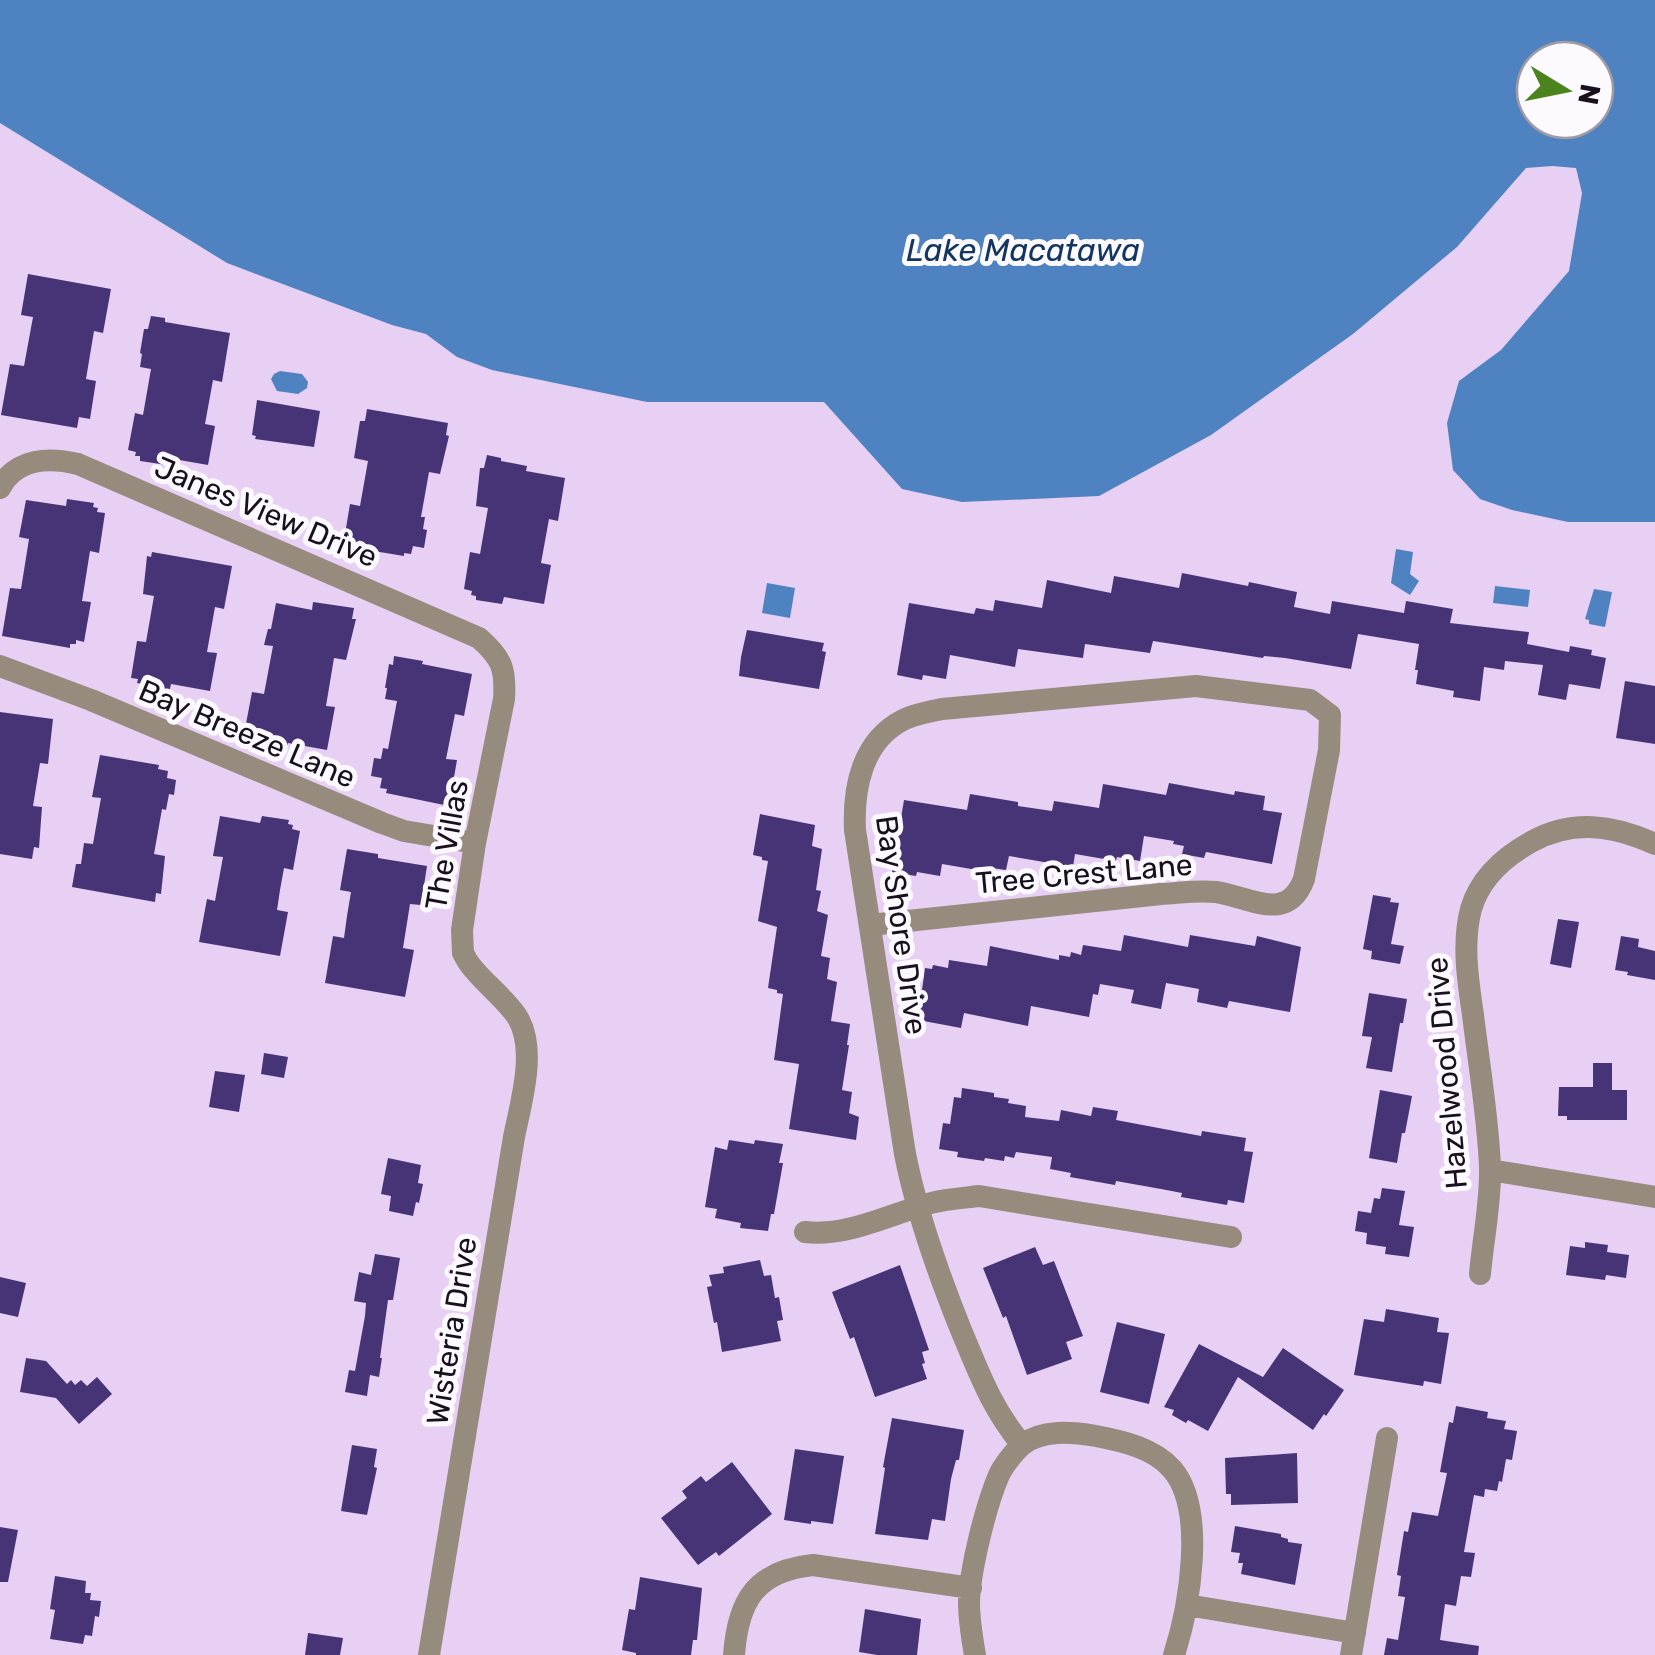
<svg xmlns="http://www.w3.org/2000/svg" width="1655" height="1655" font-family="Rubik,sans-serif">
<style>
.water{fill:#4f82c0;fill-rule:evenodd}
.building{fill:#473476}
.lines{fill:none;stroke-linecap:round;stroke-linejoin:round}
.street{stroke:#968b7c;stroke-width:22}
.labels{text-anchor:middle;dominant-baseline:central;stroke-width:10;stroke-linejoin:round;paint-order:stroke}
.street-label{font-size:30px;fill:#18101c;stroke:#fcfafe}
.water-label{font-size:32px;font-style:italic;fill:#123660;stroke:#fcfafe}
</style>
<rect width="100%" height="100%" fill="#e8d0f4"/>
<path class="water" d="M 0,0 L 1655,0 L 1655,522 L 1568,522 L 1512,510 L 1480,499 L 1453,470 L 1447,423 L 1459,381 L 1501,350 L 1569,271 L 1582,193 L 1576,168 L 1552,166 L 1526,168 L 1457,247 L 1353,334 L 1211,435 L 1099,496 L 962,502 L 902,489 L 824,402 L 647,402 L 492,370 L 457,357 L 426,334 L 392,325 L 227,263 L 0,123 ZM 1535,60 L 1595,60 L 1595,120 L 1535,120 Z
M 280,371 L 302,374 L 308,382 L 307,388 L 298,394 L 277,391 L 271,379 L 274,374 Z
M 1396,549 L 1413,552 L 1410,574 L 1419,581 L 1410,595 L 1391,583 Z
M 767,583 L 795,588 L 790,618 L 762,613 Z
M 1495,586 L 1530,590 L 1528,607 L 1493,603 Z
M 1594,589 L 1612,592 L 1605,627 L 1589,624 L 1589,620 L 1585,619 Z"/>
<path class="building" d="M 28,274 L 111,289 L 103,333 L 94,331 L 86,379 L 96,381 L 90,419 L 79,417 L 77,428 L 1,415 L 10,364 L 24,366 L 33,317 L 21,315 Z
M 151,316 L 165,318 L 165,322 L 230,333 L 222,382 L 213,380 L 205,424 L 215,426 L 208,465 L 168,458 L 167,465 L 140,461 L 140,456 L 135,456 L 136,452 L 128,450 L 135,413 L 143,415 L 151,369 L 140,367 L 142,354 L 140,353 L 144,329 L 148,329 Z
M 257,400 L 320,411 L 314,447 L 255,439 L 256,436 L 252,435 Z
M 367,409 L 448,423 L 446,435 L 449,436 L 440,474 L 429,472 L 421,517 L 425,517 L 423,529 L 427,530 L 424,548 L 413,546 L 411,554 L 404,553 L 404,556 L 343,546 L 350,504 L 360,506 L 368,461 L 354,458 L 360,421 L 365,421 Z
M 487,455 L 501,458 L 501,461 L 527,466 L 526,471 L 565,478 L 558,521 L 549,519 L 541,563 L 551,565 L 544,604 L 504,597 L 502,604 L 476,600 L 476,596 L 471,595 L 472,591 L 464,589 L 470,552 L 480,554 L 488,508 L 476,506 L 480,468 L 484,468 Z
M 67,499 L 94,503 L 93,507 L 98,508 L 97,512 L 105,513 L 99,553 L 90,551 L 82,601 L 91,602 L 84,642 L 76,640 L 76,644 L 70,644 L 70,648 L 2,636 L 10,588 L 21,589 L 29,539 L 19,537 L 26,500 L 66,506 Z
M 152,552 L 232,566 L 224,609 L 215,607 L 207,652 L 217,653 L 210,691 L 171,684 L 169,693 L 142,688 L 142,684 L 137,683 L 138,679 L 131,678 L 137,641 L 146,642 L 154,596 L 143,594 L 147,556 L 151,557 Z
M 1182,573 L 1248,586 L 1249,582 L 1297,592 L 1294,607 L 1330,614 L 1332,601 L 1404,613 L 1406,601 L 1453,609 L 1450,623 L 1529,632 L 1527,644 L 1569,652 L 1570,646 L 1592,650 L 1591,655 L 1606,658 L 1600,689 L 1569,684 L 1566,700 L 1538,695 L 1543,665 L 1505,661 L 1504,670 L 1484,667 L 1480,701 L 1453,697 L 1454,691 L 1416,684 L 1418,670 L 1415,670 L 1419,644 L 1358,634 L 1351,669 L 1285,658 L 1264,656 L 1263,658 L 1153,641 L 1150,653 L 1085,644 L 1083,658 L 1018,649 L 1015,667 L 950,655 L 946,679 L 923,675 L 922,680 L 897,675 L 909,603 L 974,614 L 976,608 L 993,611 L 995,600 L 1042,608 L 1047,580 L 1111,593 L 1114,576 L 1179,588 Z
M 313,602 L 354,608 L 352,619 L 356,619 L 346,660 L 334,658 L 326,706 L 335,707 L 327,750 L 288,743 L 286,749 L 246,742 L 249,729 L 245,729 L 252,692 L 264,694 L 273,646 L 264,645 L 268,629 L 271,629 L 276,603 L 312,610 Z
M 747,630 L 824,643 L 822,651 L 826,652 L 819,689 L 739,676 L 741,657 Z
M 394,656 L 423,661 L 422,664 L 472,674 L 464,716 L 455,714 L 446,759 L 457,760 L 449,806 L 386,793 L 387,789 L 380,788 L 382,778 L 371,776 L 374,758 L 381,759 L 383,748 L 388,749 L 397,701 L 385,699 L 387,688 L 385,688 L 389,664 L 393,665 Z
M 1625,681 L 1655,686 L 1655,744 L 1616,738 Z
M 0,712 L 53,719 L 48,764 L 40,763 L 33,806 L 42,807 L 39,848 L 34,847 L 32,859 L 0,854 Z
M 100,755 L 159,765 L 158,769 L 168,771 L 167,778 L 176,780 L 174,795 L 169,794 L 166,810 L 162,809 L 154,854 L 165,856 L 161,894 L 156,893 L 155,902 L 72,887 L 76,864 L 81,864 L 84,843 L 93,844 L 101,798 L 92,797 Z
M 1169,783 L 1234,795 L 1235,791 L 1265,796 L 1263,810 L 1282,813 L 1272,864 L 1206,852 L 1204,858 L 1182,854 L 1184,846 L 1173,844 L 1174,841 L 1144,836 L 1140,861 L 1117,857 L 1116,861 L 1075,854 L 1073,867 L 1009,856 L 1006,870 L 984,867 L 983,871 L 942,864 L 940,876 L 917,872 L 916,876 L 892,872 L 904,800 L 967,810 L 970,794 L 1018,802 L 1018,806 L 1052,811 L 1054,801 L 1099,808 L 1103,784 L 1166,795 Z
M 760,814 L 815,825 L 812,846 L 822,849 L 816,890 L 821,891 L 817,911 L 828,915 L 821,956 L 830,958 L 827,979 L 837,982 L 831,1021 L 850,1024 L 847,1045 L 849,1045 L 842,1090 L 852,1092 L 849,1113 L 859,1117 L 856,1140 L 789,1129 L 799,1064 L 774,1060 L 783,994 L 777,993 L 777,990 L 768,988 L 777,927 L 758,921 L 768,861 L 762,860 L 762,857 L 753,855 Z
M 220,816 L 260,823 L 262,816 L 289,820 L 288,824 L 293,825 L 292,829 L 300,831 L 293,870 L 284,868 L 280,890 L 277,910 L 288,912 L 280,956 L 199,942 L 207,899 L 215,901 L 223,857 L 213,856 Z
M 347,849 L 378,854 L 378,858 L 427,866 L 421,905 L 410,904 L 403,948 L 414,950 L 405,997 L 325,983 L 333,936 L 344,938 L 347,916 L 351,892 L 340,890 Z
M 1373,895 L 1391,898 L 1390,902 L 1399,903 L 1391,944 L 1404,946 L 1400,964 L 1371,959 L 1372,951 L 1363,949 Z
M 1558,919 L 1579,922 L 1571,968 L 1550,964 Z
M 1124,935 L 1188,947 L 1190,935 L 1255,946 L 1257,936 L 1301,947 L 1290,1012 L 1229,1001 L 1227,1008 L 1197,1002 L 1199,989 L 1166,983 L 1161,1009 L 1131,1003 L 1134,990 L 1100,984 L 1098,995 L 1093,994 L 1089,1017 L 1031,1006 L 1028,1026 L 964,1013 L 961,1028 L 913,1019 L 918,989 L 922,990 L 925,968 L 932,969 L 933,965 L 948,968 L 949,960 L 987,966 L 990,946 L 1059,960 L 1059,955 L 1070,957 L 1071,952 L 1081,955 L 1083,945 L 1121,951 Z
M 1621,936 L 1639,939 L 1638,947 L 1655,951 L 1655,980 L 1627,975 L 1628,972 L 1615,970 Z
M 1369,993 L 1407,999 L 1403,1023 L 1400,1023 L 1392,1072 L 1366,1068 L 1372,1037 L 1362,1036 Z
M 264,1053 L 288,1057 L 284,1078 L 261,1074 Z
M 1593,1063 L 1612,1063 L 1612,1090 L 1627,1090 L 1627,1120 L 1567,1120 L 1567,1116 L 1558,1116 L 1559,1087 L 1593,1087 Z
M 215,1071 L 245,1075 L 239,1112 L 209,1107 Z
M 962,1088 L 994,1093 L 994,1097 L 1009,1099 L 1008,1103 L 1026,1106 L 1025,1117 L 1059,1121 L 1061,1110 L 1091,1116 L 1093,1107 L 1118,1111 L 1116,1120 L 1201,1136 L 1202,1131 L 1246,1138 L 1244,1151 L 1253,1152 L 1244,1203 L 1228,1200 L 1227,1205 L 1181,1197 L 1182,1193 L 1161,1189 L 1116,1181 L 1115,1185 L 1070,1177 L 1071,1173 L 1050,1169 L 1052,1157 L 1016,1152 L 1014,1158 L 1005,1156 L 1004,1161 L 985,1158 L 984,1161 L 957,1157 L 958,1152 L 939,1149 L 943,1123 L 950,1124 L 954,1097 L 961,1098 Z
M 1380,1090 L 1412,1096 L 1405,1133 L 1402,1133 L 1397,1163 L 1369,1158 Z
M 729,1140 L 754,1144 L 755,1140 L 783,1144 L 779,1163 L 783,1163 L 774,1214 L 771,1214 L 768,1231 L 740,1228 L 741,1223 L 715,1218 L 717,1209 L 705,1207 L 715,1147 L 727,1150 Z
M 388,1158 L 421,1165 L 418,1183 L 423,1184 L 419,1203 L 416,1202 L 413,1216 L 389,1211 L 391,1196 L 381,1194 Z
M 1382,1188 L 1405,1191 L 1399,1225 L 1414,1227 L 1409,1257 L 1385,1254 L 1386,1247 L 1366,1244 L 1367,1233 L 1355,1231 L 1358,1211 L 1371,1213 L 1374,1198 L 1380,1199 Z
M 1585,1242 L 1608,1245 L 1607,1252 L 1629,1255 L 1626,1278 L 1606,1275 L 1605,1280 L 1566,1275 L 1570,1246 L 1585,1248 Z
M 1035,1247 L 1043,1265 L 1054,1261 L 1083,1336 L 1066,1342 L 1072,1359 L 1027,1375 L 1006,1316 L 1003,1318 L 983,1268 Z
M 375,1254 L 400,1258 L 393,1300 L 388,1300 L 380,1358 L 382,1358 L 379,1377 L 370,1375 L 367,1396 L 345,1392 L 349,1370 L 355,1371 L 365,1316 L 366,1303 L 354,1301 L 359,1272 L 371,1275 Z
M 760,1260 L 764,1276 L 771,1275 L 775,1298 L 779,1297 L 783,1320 L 777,1321 L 781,1341 L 722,1352 L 717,1322 L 714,1323 L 707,1287 L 712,1286 L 709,1275 L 724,1273 L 723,1267 Z
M 900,1265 L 929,1350 L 922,1352 L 925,1363 L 922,1364 L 927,1379 L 875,1397 L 854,1337 L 850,1339 L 832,1292 Z
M 0,1277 L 26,1283 L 18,1317 L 0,1313 Z
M 1386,1309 L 1439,1318 L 1437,1332 L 1449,1333 L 1441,1384 L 1424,1381 L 1423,1386 L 1354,1375 L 1364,1319 L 1384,1322 Z
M 1117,1322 L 1165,1334 L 1149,1404 L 1100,1392 Z
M 1199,1344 L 1263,1377 L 1283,1348 L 1344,1390 L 1326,1416 L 1324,1414 L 1313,1430 L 1238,1377 L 1208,1431 L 1188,1420 L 1186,1423 L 1172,1415 L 1174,1410 L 1164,1407 Z
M 26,1358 L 46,1361 L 67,1384 L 71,1380 L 75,1385 L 81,1380 L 87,1386 L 97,1377 L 112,1394 L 79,1424 L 56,1398 L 20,1392 Z
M 1456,1406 L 1488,1412 L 1487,1418 L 1506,1421 L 1504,1429 L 1517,1431 L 1512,1460 L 1506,1459 L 1502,1482 L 1499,1481 L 1497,1491 L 1485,1489 L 1484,1497 L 1474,1495 L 1464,1552 L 1475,1553 L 1471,1577 L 1461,1576 L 1456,1606 L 1445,1604 L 1440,1640 L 1479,1646 L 1478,1655 L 1384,1655 L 1387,1638 L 1398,1640 L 1405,1597 L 1398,1596 L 1401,1576 L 1397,1575 L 1404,1531 L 1408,1532 L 1412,1512 L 1438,1516 L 1447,1473 L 1440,1472 L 1449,1422 L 1453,1423 Z
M 892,1418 L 964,1430 L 959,1460 L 956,1460 L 951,1479 L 945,1521 L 932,1519 L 928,1540 L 875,1534 L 885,1468 L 883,1467 Z
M 352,1445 L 377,1449 L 374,1467 L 377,1468 L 367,1515 L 341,1511 Z
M 795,1449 L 844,1456 L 833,1524 L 811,1521 L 811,1524 L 784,1520 Z
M 1297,1453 L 1298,1503 L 1231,1505 L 1231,1494 L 1226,1494 L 1225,1458 Z
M 732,1462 L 772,1514 L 719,1556 L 716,1552 L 698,1565 L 661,1518 L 687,1498 L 682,1491 L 701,1476 L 706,1482 Z
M 1235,1526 L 1281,1534 L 1281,1537 L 1288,1539 L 1288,1542 L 1302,1544 L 1295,1585 L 1241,1574 L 1243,1563 L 1238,1563 L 1240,1553 L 1231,1552 Z
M 0,1527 L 18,1530 L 8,1582 L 0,1582 Z
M 55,1576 L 86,1581 L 85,1593 L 91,1593 L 90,1600 L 101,1601 L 99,1617 L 95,1616 L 92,1636 L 85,1635 L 83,1644 L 50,1639 L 55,1610 L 50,1609 Z
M 640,1577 L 702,1588 L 697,1640 L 693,1640 L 691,1655 L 636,1655 L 636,1653 L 622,1650 L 629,1609 L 635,1610 Z
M 865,1609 L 921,1619 L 917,1655 L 877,1655 L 859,1652 Z
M 308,1633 L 343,1638 L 340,1655 L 305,1655 Z"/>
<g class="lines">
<path class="street" d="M 0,488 C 16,458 49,457 78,464 L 479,638 C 502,658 506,669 504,699 L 475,843 L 462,930 L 463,953 L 468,962 C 482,982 502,995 516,1015 C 538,1047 521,1102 514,1137 L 429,1655
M 0,666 L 91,700 L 382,823 L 404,831 L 475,843
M 870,925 L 1161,894 C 1179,893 1198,890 1216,892 C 1250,897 1287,924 1304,879 L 1329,750 L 1330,715 L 1310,700 L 1196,686 L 942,709 C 929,712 915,714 903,720 C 862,741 853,788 855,830 L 905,1154 C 917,1214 938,1273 961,1330 C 980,1375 991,1407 1022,1445
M 1490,1170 L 1655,1197
M 805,1232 C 848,1237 890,1214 931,1203 C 947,1199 963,1198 979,1196 L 1231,1237
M 1480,1274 C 1483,1239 1491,1202 1490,1167 C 1488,1117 1479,1065 1473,1015 C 1468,981 1462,943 1471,909 C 1480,878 1504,857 1531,842 C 1573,819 1613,825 1655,844
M 1187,1605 L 1355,1633
M 734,1655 C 738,1600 756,1571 813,1565 L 971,1588
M 975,1655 C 972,1638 969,1620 969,1602 C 970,1569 986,1505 999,1475 C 1003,1466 1014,1452 1022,1445 C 1042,1429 1072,1432 1096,1436 C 1122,1441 1154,1448 1172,1469 C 1207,1510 1189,1608 1174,1655
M 1351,1655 L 1387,1438"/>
</g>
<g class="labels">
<g class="street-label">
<text transform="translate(266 512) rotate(23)">Janes View Drive</text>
<text transform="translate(247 734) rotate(23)">Bay Breeze Lane</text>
<text transform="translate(447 845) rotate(-80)">The Villas</text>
<text transform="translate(1084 874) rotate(-5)">Tree Crest Lane</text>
<text transform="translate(901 925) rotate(82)">Bay Shore Drive</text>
<text transform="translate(1447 1073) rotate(-95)">Hazelwood Drive</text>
<text transform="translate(452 1331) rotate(-81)">Wisteria Drive</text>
</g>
<g class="water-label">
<text x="1023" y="250">Lake Macatawa</text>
</g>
</g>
<g transform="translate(1565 90) rotate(100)"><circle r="48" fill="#fcfafe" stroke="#a19ca4" stroke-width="2.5"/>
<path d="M0-8L18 38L0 25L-18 38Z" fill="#4b831c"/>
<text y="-15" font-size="28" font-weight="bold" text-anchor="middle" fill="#18101c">N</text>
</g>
</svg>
